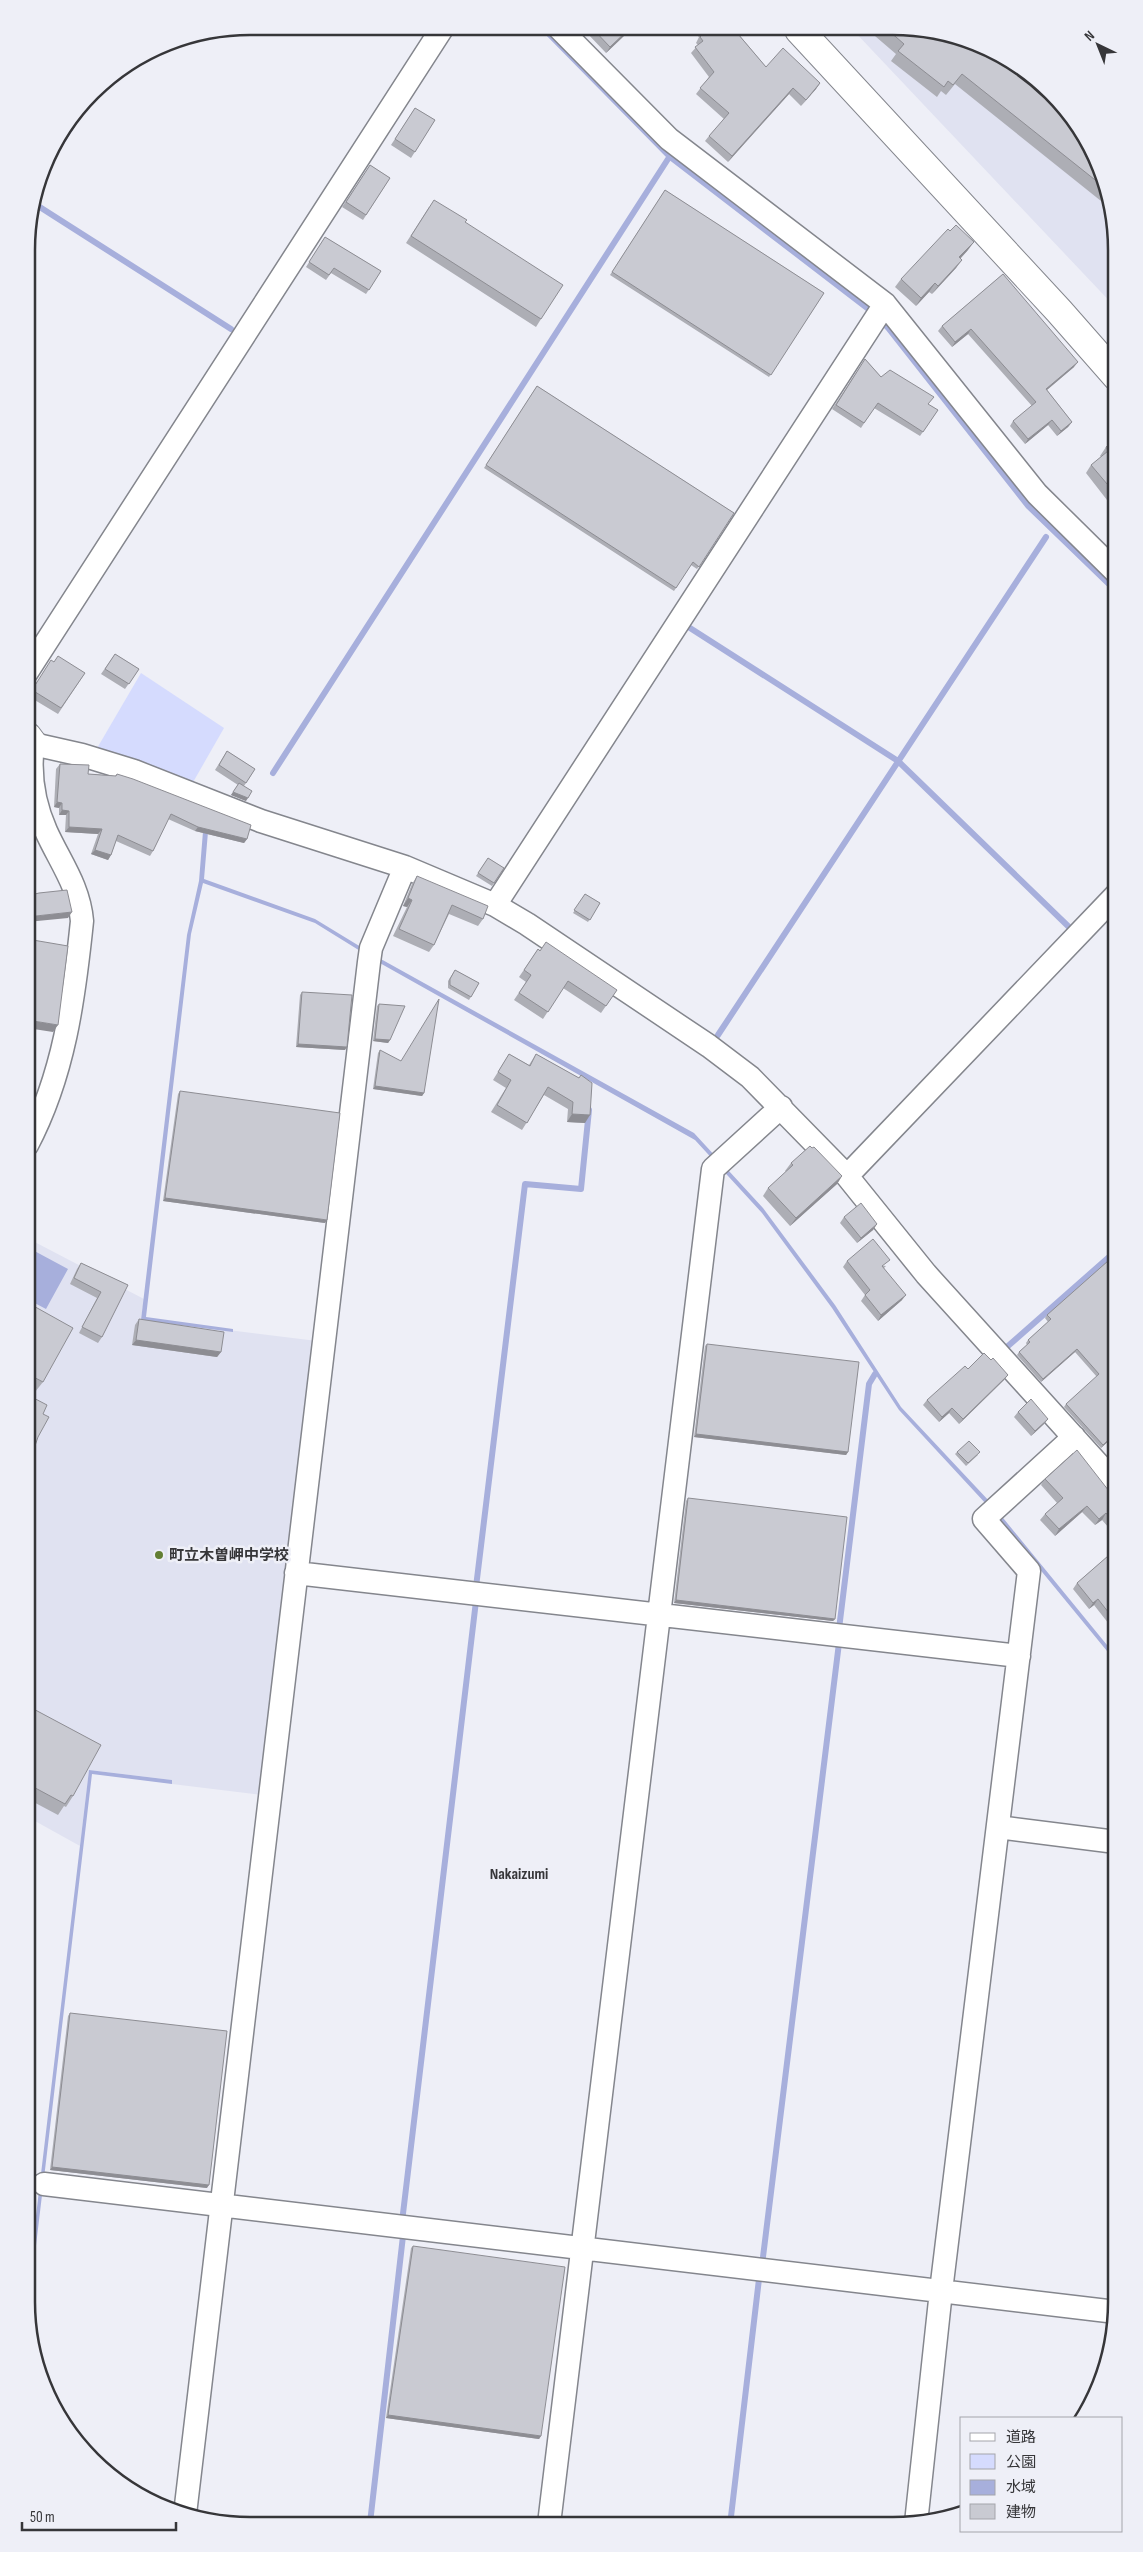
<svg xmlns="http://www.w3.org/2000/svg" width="1143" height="2552" font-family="'Sofia Sans Condensed','Noto Sans JP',sans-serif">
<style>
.built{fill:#e0e2f1}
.green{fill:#d5dbfe}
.water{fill:#a7afdc}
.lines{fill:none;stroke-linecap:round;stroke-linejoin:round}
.stream{stroke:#a7afdc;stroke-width:6}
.street-casing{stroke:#84868d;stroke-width:25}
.secondary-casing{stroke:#84868d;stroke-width:30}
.street{stroke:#fff;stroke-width:22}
.secondary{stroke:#fff;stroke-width:28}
.wall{fill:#adaeb5}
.shaded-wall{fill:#8d8d93}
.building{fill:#c9cad2;stroke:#8d8d93}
.poi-dot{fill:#627e33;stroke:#eeeff7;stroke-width:2}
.labels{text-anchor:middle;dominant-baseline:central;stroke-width:5;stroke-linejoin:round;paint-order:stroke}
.poi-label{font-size:15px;font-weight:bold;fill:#363639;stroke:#eeeff7;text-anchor:start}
.neighbourhood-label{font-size:16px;font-weight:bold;fill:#363639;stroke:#eeeff7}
.rim{fill:none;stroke:#363639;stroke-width:2.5}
</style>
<rect width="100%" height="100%" fill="#eeeff7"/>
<path class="built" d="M 853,30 L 937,30 L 1109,192 L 1117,250 L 1117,309 Z
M 27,1238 L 144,1299 L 141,1319 L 317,1341 L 262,1795 L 172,1784 L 172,1780 L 89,1770 L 80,1846 L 26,1816 Z"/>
<path class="green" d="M 141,673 L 224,728 L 192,784 L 96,750 Z"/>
<path class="water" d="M 539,28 L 547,28 L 670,153 L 869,305 L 890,326 L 1029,502 L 1117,587 L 1117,596 L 1026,508 L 886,330 L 870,314 L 668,159 Z
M 204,819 L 209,820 L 204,879 L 315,919 L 379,958 L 694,1133 L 763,1208 L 835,1305 L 901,1407 L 990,1502 L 1116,1656 L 1116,1662 L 987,1505 L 899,1410 L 832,1308 L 762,1213 L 695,1140 L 378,962 L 315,923 L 203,883 L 191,934 L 146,1317 L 233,1329 L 233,1332 L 141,1320 L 187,935 L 199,881 Z
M 27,1247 L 68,1269 L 46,1309 L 27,1299 Z
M 89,1770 L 172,1780 L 172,1784 L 92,1774 L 28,2313 L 26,2300 Z"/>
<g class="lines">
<path class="stream" d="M 45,168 L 91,96
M 35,204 L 231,329
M 690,628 L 898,761 L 1070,928
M 273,773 L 668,159
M 718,1035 L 1046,537
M 1008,1346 L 1117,1250
M 476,1587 L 525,1184 L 581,1189 L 589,1110
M 839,1629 L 869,1384 L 875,1374
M 402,2222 L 476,1601
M 762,2265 L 839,1643
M 370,2523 L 403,2236
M 730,2525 L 759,2279"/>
<defs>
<path id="street" d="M 559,28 L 669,139 L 885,304 L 1037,494 L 1117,573
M 27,672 L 443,27
M 495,905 L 885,304
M 27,1145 C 64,1075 74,999 82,921 C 79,886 60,862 46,831 C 34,804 29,774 33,744 L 82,755 L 134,771 L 261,821 L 405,867 L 495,905 L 527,924 L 709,1046 L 750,1077 L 847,1176 L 926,1274 L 1116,1484
M 847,1176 L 1117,894
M 296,1573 L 1019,1656
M 998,1827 L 1116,1842
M 44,2184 L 1116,2312
M 185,2514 L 369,962 L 371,948 L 405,867
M 916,2523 L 941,2291 L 1029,1571 L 984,1519 L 1074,1437
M 549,2524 L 713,1169 L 781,1107"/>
<path id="secondary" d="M 799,30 L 1059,311 L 1117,377
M 27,736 L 33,744"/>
</defs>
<use href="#street" class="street-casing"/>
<use href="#secondary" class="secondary-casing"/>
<use href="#street" class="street"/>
<use href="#secondary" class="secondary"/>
</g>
<path class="wall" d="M 588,28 L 629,29 L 626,34 L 606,53 L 586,32 Z
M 690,29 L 747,29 L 740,36 L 766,67 L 820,83 L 816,89 L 801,106 L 789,94 L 728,162 L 705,141 L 709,136 L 724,119 L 696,94 L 709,77 L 691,53 L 698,45 L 696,43 L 699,37 Z
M 868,30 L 937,30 L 1109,192 L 1111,209 L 955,84 L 946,95 L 941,91 L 937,97 L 891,61 L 896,54 Z
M 415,108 L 435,120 L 411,158 L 391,145 Z
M 370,165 L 390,178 L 363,220 L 342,207 Z
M 665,190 L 824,293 L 769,377 L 610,275 Z
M 429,207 L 465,222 L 541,319 L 536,327 L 406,243 Z
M 325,237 L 381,271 L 366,294 L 331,273 L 326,280 L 306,267 Z
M 968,250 L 961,258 L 956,268 L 932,294 L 929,292 L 916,306 L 895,287 L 901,279 Z
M 1003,274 L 1074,367 L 1047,390 L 1072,422 L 1068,427 L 1057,436 L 1048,425 L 1025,444 L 1010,426 L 1013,421 L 1032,406 L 968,334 L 952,347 L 938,331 L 942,326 Z
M 865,359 L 881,377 L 938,410 L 920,436 L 874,408 L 861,428 L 832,409 Z
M 537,386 L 734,513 L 697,569 L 691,565 L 674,591 L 484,468 Z
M 1117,438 L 1117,492 L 1107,500 L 1086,473 L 1091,465 L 1101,457 L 1100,456 L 1106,447 Z
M 115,654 L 139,669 L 125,689 L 101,674 Z
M 54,662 L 85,673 L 58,714 L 28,696 L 48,666 Z
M 227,751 L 255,769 L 244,786 L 246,801 L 231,795 L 238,785 L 215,770 Z
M 60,764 L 88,774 L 115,776 L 117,774 L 247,839 L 244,843 L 195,831 L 168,819 L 153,851 L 150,856 L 116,841 L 111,855 L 108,860 L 91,854 L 98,834 L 65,832 L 66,815 L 59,815 L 59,808 L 54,807 L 56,769 Z
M 488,858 L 504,868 L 492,886 L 476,876 Z
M 417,876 L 483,919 L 478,926 L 449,914 L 434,945 L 429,952 L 393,936 L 407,907 L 403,906 L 412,884 Z
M 585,894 L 600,903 L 588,922 L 573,913 Z
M 538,949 L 617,990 L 601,1013 L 563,988 L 543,1019 L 514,1000 L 526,982 L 519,977 Z
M 455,970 L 479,983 L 469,1000 L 448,988 L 448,981 Z
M 302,992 L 345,1050 L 296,1047 L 300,995 Z
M 379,1004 L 390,1040 L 388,1043 L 373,1041 L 377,1006 Z
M 380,1050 L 424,1093 L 422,1096 L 373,1089 L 378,1053 Z
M 509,1054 L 529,1065 L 536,1054 L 579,1078 L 585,1123 L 567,1122 L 568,1109 L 544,1095 L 522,1130 L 491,1112 L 506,1088 L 493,1080 Z
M 180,1091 L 325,1223 L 163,1201 L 178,1094 Z
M 791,1163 L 842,1176 L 837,1184 L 790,1226 L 763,1196 L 768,1188 L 786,1172 L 785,1171 Z
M 844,1217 L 877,1224 L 873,1230 L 857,1243 L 840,1223 Z
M 1117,1253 L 1116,1434 L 1101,1448 L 1064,1407 L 1066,1404 L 1097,1377 L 1075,1352 L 1041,1382 L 1017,1355 L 1019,1352 L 1027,1345 L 1026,1343 L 1028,1340 L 1048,1322 L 1045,1318 L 1047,1315 Z
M 847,1261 L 886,1266 L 884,1268 L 902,1300 L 878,1321 L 861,1301 L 865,1295 L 843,1267 Z
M 81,1263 L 128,1285 L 102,1337 L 98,1343 L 79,1333 L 97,1298 L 70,1284 L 77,1269 Z
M 26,1290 L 30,1304 L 43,1382 L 35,1392 L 26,1387 Z
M 139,1319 L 221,1352 L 217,1357 L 132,1345 L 135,1325 Z
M 707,1344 L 848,1452 L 846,1455 L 694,1437 L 705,1346 Z
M 991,1360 L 1008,1375 L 1004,1380 L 959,1424 L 949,1413 L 939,1422 L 923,1405 L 927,1400 L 968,1369 Z
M 1018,1412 L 1048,1419 L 1044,1424 L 1031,1436 L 1014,1417 Z
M 957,1452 L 978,1455 L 966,1466 L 955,1454 Z
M 1045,1479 L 1116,1500 L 1116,1536 L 1102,1520 L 1095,1525 L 1082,1512 L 1055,1536 L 1040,1520 L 1045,1514 L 1057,1503 L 1041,1485 Z
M 688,1498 L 835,1619 L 833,1621 L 674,1603 L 686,1501 Z
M 1116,1549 L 1116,1633 L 1094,1605 L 1089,1609 L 1073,1589 L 1077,1583 Z
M 26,1705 L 73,1796 L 66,1807 L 64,1806 L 58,1815 L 26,1798 Z
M 70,2013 L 207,2188 L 50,2170 L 68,2016 Z
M 413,2246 L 541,2436 L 539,2439 L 386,2418 L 411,2248 Z"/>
<path class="shaded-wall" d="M 629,29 L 626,34 L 606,53 L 610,47 Z
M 744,29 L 747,29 L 734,40 L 738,34 Z
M 820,83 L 816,89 L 801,106 L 806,100 Z
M 793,88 L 789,94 L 728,162 L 732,156 Z
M 974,242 L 968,250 L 954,265 L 959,257 Z
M 962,260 L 956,268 L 932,294 L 938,286 Z
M 935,283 L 929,292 L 916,306 L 921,298 Z
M 971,329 L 968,334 L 952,347 L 955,342 Z
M 1078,362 L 1074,367 L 1042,394 L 1046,389 Z
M 1052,420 L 1048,425 L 1025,444 L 1028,439 Z
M 1072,422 L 1068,427 L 1057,436 L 1061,431 Z
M 1117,488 L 1117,492 L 1107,500 L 1113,491 Z
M 233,792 L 248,798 L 246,801 L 231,795 Z
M 57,802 L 62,803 L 59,808 L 54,807 Z
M 62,810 L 69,811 L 66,815 L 59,815 Z
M 69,827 L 102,829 L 98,834 L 65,832 Z
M 198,827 L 247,839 L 244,843 L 195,831 Z
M 95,850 L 111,855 L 108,860 L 91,854 Z
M 408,898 L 412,900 L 407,907 L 403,906 Z
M 72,912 L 68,918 L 27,922 L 27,917 Z
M 27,1020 L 58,1025 L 53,1032 L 27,1028 Z
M 375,1039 L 390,1040 L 388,1043 L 373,1041 Z
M 298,1044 L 347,1047 L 345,1050 L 296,1047 Z
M 375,1086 L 424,1093 L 422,1096 L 373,1089 Z
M 572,1114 L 590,1115 L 585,1123 L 567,1122 Z
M 842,1176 L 837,1184 L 790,1226 L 796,1218 Z
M 165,1198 L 327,1220 L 325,1223 L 163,1201 Z
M 877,1224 L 873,1230 L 857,1243 L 861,1238 Z
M 906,1295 L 902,1300 L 878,1321 L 881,1315 Z
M 136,1340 L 221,1352 L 217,1357 L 132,1345 Z
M 1077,1349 L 1075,1352 L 1041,1382 L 1043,1379 Z
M 1008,1375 L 1004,1380 L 959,1424 L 963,1419 Z
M 952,1408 L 949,1413 L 939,1422 L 942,1417 Z
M 1048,1419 L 1044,1424 L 1031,1436 L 1035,1431 Z
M 1116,1433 L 1116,1434 L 1101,1448 L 1103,1445 Z
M 696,1434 L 848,1452 L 846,1455 L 694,1437 Z
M 1087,1506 L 1082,1512 L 1055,1536 L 1059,1529 Z
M 1106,1513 L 1102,1520 L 1095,1525 L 1099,1519 Z
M 1098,1599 L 1094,1605 L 1089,1609 L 1093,1603 Z
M 676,1600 L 835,1619 L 833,1621 L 674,1603 Z
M 52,2167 L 209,2185 L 207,2188 L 50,2170 Z
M 388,2415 L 541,2436 L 539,2439 L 386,2418 Z"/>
<path class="building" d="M 592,28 L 629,29 L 610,47 Z
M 701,29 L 744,29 L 738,34 L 766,67 L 783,48 L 820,83 L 806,100 L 793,88 L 732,156 L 709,136 L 729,113 L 700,88 L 714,72 L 695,47 L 703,41 L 700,37 L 705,32 Z
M 888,30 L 937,30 L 992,49 L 1041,82 L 1079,126 L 1109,191 L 962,74 L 953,85 L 948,81 L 944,87 L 898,51 L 904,44 Z
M 415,108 L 435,120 L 415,152 L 395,139 Z
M 370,165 L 390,178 L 366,215 L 346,202 Z
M 665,190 L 824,293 L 771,375 L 612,272 Z
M 434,200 L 467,220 L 465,222 L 563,285 L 541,319 L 411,236 Z
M 956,225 L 974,242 L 959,257 L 962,260 L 938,286 L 935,283 L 921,298 L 901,279 L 948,229 L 950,231 Z
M 325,237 L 381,271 L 369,290 L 334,268 L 329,275 L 309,262 Z
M 1003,274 L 1078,362 L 1046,389 L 1072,422 L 1061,431 L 1052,420 L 1028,439 L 1013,421 L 1036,402 L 971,329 L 955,342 L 942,326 Z
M 865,359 L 881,377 L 890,370 L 934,397 L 928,404 L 938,410 L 923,432 L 878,403 L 864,423 L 836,405 Z
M 537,386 L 734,513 L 699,567 L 693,562 L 676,588 L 486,465 Z
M 1117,438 L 1117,488 L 1113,491 L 1091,465 L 1108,451 L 1106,447 Z
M 115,654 L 139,669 L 129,684 L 105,669 Z
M 58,656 L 85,673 L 61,708 L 32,690 L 51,660 L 54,662 Z
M 227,751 L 255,769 L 246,783 L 219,765 Z
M 60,764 L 89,765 L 88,774 L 116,776 L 117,774 L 133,779 L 251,825 L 247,839 L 198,827 L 171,814 L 153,851 L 118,835 L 111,855 L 95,850 L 102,829 L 69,827 L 69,811 L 62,810 L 62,803 L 57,802 Z
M 239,783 L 252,791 L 248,798 L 233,792 Z
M 488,858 L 504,868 L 494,883 L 478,873 Z
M 417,876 L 488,906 L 483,919 L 452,905 L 434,945 L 399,929 L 412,900 L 408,898 Z
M 67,890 L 72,912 L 27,917 L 27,896 L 39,893 Z
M 585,894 L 600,903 L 590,920 L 574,910 Z
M 27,939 L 68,946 L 58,1025 L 27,1020 Z
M 546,942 L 617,990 L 606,1006 L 568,981 L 548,1012 L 519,993 L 531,975 L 524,970 L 538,949 L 540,951 Z
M 455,970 L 479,983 L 471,997 L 450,985 L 450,979 Z
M 302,992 L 352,995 L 347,1047 L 298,1044 Z
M 439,999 L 424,1093 L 375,1086 L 380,1050 L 401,1061 Z
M 379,1004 L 405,1006 L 390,1040 L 375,1039 Z
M 509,1054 L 530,1066 L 536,1054 L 579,1078 L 581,1075 L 592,1083 L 590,1115 L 572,1114 L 573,1102 L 548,1087 L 527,1123 L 497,1105 L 511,1080 L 498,1072 Z
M 180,1091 L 340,1113 L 327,1220 L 165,1198 Z
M 810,1146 L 812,1148 L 814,1147 L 842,1176 L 796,1218 L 768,1188 L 793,1165 L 791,1163 Z
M 861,1203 L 877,1224 L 861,1238 L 844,1217 Z
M 873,1239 L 890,1260 L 882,1266 L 906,1295 L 881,1315 L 865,1295 L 870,1290 L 847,1261 Z
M 1117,1253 L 1116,1433 L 1103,1445 L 1066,1404 L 1099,1374 L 1077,1349 L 1043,1379 L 1019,1352 L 1030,1342 L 1028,1340 L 1051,1319 L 1047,1315 Z
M 81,1263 L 128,1285 L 102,1337 L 82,1327 L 101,1292 L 74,1278 Z
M 26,1290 L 35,1295 L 30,1304 L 73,1328 L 43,1382 L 26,1373 Z
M 139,1319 L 224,1332 L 221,1352 L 136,1340 Z
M 707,1344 L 859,1362 L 848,1452 L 696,1434 Z
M 984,1353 L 991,1360 L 993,1358 L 1008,1375 L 963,1419 L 952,1408 L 942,1417 L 927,1400 L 965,1366 L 968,1369 Z
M 26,1394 L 47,1405 L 43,1414 L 49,1417 L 38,1437 L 26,1472 Z
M 1031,1399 L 1048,1419 L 1035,1431 L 1018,1412 Z
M 969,1441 L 980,1452 L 968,1463 L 957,1452 Z
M 1077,1450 L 1116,1500 L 1116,1525 L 1106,1513 L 1099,1519 L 1087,1506 L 1059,1529 L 1045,1514 L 1063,1498 L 1045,1479 Z
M 688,1498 L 847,1517 L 835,1619 L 676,1600 Z
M 1116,1549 L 1116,1622 L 1098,1599 L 1093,1603 L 1077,1583 Z
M 26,1705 L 101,1745 L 73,1796 L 71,1795 L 65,1804 L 26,1783 Z
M 70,2013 L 227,2031 L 209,2185 L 52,2167 Z
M 413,2246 L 565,2267 L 541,2436 L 388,2415 Z"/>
<circle class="poi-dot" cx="159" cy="1555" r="5"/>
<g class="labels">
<g class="poi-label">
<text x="169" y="1555">町立木曽岬中学校</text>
</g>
<g class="neighbourhood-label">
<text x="519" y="1874">Nakaizumi</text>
</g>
</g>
<path d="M0 0H1143V2552H0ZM250 35H893A215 215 0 0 1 1108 250V2302A215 215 0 0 1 893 2517H250A215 215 0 0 1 35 2302V250A215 215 0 0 1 250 35Z" fill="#eeeff7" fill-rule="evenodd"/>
<path class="rim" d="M250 35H893A215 215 0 0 1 1108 250V2302A215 215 0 0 1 893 2517H250A215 215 0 0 1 35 2302V250A215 215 0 0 1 250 35Z"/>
<rect x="960" y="2417" width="162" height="115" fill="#eeeff7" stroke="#a4a5ab"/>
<rect x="970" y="2433" width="25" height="8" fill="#ffffff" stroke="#a4a5ab"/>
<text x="1006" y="2442" font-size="15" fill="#363639">道路</text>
<rect x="970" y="2454" width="25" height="15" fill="#d5dbfe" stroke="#a4a5ab"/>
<text x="1006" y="2467" font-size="15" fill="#363639">公園</text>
<rect x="970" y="2480" width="25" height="15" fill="#a7afdc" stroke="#a4a5ab"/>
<text x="1006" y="2492" font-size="15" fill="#363639">水域</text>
<rect x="970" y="2504" width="25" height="15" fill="#c9cad2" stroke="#a4a5ab"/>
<text x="1006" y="2517" font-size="15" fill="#363639">建物</text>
<g transform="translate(1098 45) rotate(317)" stroke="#eeeff7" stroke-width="4" paint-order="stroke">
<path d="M0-4L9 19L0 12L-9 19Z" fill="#363639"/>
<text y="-8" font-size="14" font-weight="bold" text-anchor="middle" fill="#363639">N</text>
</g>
<path d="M22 2522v8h154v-8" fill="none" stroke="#363639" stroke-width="2.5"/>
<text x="30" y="2522" font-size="15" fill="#363639" stroke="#eeeff7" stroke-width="4" paint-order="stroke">50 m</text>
</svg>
